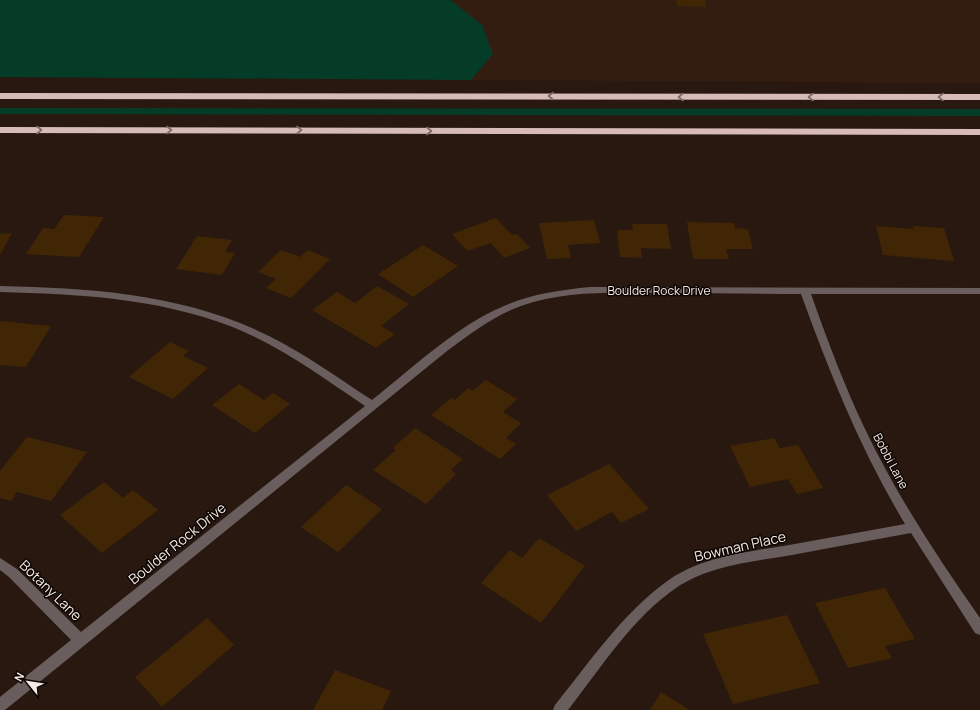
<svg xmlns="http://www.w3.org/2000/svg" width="980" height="710" font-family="Manrope,sans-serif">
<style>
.built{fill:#331c10}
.green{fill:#053c27}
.building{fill:#412606}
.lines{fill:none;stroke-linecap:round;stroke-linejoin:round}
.street{fill:#695e5d;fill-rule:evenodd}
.highway{fill:#d7bbb9;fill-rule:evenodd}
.oneway{stroke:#7c6a67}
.labels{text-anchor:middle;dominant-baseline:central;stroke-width:3;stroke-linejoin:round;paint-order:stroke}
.street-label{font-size:12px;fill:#f7eae4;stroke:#0c0603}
.near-street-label{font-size:14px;fill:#f7eae4;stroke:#0c0603}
</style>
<rect width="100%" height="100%" fill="#291810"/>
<path class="built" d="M 448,0 L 980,0 L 980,83 L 471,80 L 493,54 L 452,1 Z"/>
<path class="green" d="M 0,0 L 448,0 L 452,1 L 482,25 L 493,54 L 471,80 L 0,77 Z
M 0,108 L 980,109 L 980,116 L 0,114 Z"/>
<path class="building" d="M 676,0 L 705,0 L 706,7 L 677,6 Z
M 64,215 L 104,217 L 79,257 L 26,254 L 43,228 L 54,229 Z
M 496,218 L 512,235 L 517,234 L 530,248 L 504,258 L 491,243 L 467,251 L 452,234 Z
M 594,220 L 600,243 L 568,245 L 571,258 L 547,259 L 539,223 Z
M 687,222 L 734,223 L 735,228 L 748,229 L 753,249 L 726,249 L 729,259 L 693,259 Z
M 632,224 L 667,224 L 671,249 L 641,248 L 642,258 L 620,257 L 617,230 L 633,230 Z
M 876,226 L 914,229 L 913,226 L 944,228 L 954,261 L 883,255 Z
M 12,233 L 0,255 L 0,234 Z
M 197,236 L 232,240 L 225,252 L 235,253 L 222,275 L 176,269 Z
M 423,245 L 458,266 L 413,297 L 378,274 Z
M 281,250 L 300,257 L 308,250 L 330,259 L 291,298 L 266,288 L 276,279 L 258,272 Z
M 377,286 L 409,304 L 381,326 L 395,334 L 376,348 L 312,310 L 337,292 L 355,303 Z
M 0,321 L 51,326 L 26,367 L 0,365 Z
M 170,342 L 189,351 L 183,356 L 208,368 L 173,399 L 129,377 Z
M 486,380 L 517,399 L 503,412 L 521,423 L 506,438 L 516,444 L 500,459 L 431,415 L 451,398 L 455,400 L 468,388 L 473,391 Z
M 239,384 L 264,400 L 273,393 L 290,404 L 255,433 L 212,405 Z
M 415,428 L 463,459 L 451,470 L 456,474 L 426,504 L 373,470 L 396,450 L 393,448 Z
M 27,437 L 87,452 L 51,501 L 17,492 L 11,501 L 0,498 L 0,471 Z
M 774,438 L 780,448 L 798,445 L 823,488 L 797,494 L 788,479 L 750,487 L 730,446 Z
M 609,464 L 649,509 L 621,523 L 612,512 L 576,531 L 547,495 Z
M 104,482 L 123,498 L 133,490 L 158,510 L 102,553 L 60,515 Z
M 346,485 L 382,509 L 338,552 L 301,527 Z
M 539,538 L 585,566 L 541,623 L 481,583 L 510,550 L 522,558 Z
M 885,588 L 915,639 L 885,646 L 892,658 L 848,668 L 815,603 Z
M 787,615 L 820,683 L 733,704 L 703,634 Z
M 207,618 L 234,645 L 162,707 L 135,677 Z
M 335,670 L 391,691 L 382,710 L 313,710 Z
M 661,692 L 690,710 L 650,710 Z"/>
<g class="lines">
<path class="street" d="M 0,286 C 92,288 185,294 269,336 C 305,354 338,378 372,400 C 410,370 459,324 504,306 C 531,294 560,290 590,287 L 980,288 L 980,294 L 811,294 C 827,339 844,385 865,429 C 897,496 938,558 980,618 L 980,635 L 975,633 L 911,533 C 871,540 831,548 792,555 C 752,562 710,565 676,588 C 633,617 600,669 568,710 L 553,710 L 555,705 C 589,663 621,615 666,582 C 701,556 748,552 789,545 C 828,538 867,531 905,524 C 861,451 830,374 801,294 C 754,294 706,293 659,293 C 613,293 566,290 521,306 C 493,316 470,334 447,351 L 5,710 L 0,710 L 0,697 L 71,640 L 9,577 L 0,570 L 0,558 L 17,569 L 81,632 L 365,406 C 322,377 279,345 230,326 C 156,298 78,294 0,292 Z"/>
<path class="highway" d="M 0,93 L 980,94 L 980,100 L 0,99 Z
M 0,127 L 980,129 L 980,135 L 0,133 Z"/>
</g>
<defs><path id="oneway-chevron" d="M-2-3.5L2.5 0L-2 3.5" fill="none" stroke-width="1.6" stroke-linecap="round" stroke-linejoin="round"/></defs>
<g class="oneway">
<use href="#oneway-chevron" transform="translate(551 96) rotate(-180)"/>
<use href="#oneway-chevron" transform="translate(681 97) rotate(-180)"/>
<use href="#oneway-chevron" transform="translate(811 97) rotate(-180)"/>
<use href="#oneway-chevron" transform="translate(941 97) rotate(-180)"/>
<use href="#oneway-chevron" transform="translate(39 130)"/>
<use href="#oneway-chevron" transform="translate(169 130)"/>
<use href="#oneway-chevron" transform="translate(299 130)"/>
<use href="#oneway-chevron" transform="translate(429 131)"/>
</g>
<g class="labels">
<g class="street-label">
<text x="659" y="290">Boulder Rock Drive</text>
<text transform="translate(891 461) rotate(62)">Bobbi Lane</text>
</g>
<g class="near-street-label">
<text transform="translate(177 543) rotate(-39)">Boulder Rock Drive</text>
<text transform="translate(740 546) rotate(-13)">Bowman Place</text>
<text transform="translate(51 590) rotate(44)">Botany Lane</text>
</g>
</g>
<g transform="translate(28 682) rotate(300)" stroke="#0c0603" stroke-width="3" paint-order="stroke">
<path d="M0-3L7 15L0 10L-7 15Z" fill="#f7eae4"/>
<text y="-6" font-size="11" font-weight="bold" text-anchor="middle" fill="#f7eae4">N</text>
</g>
</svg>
